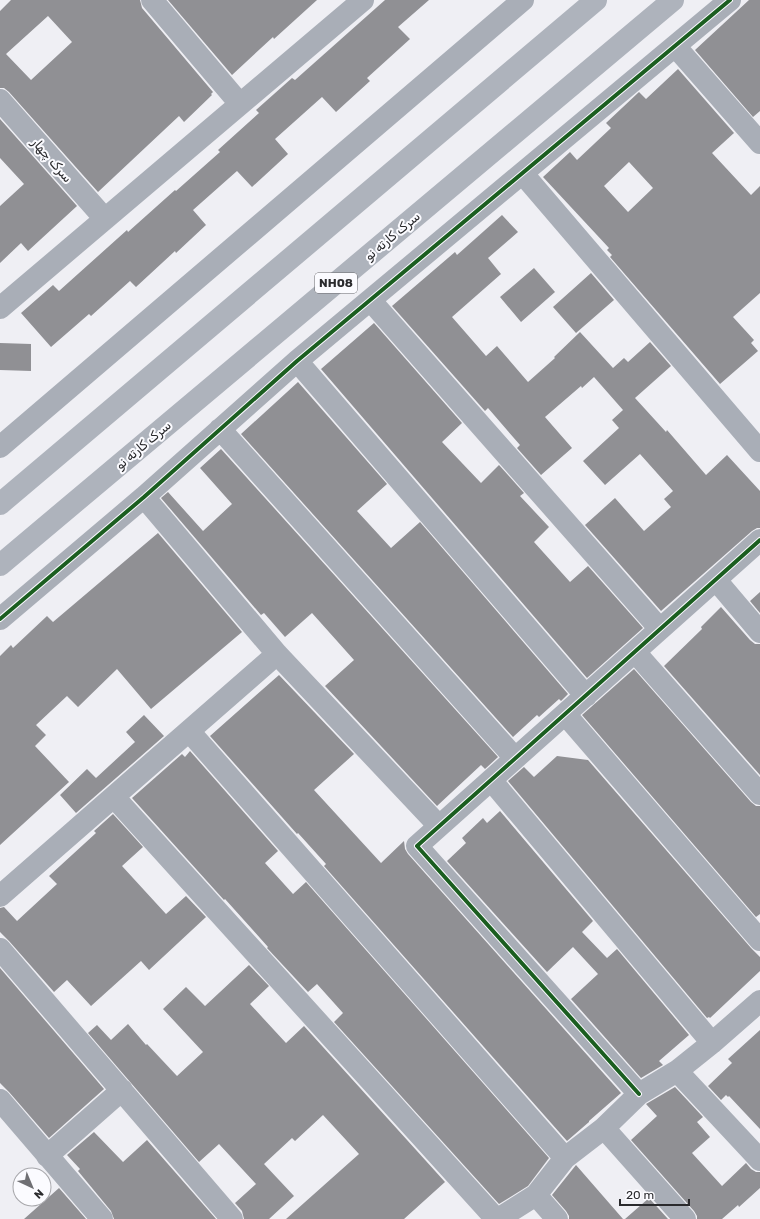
<svg xmlns="http://www.w3.org/2000/svg" width="760" height="1219" font-family="Rubik,'Noto Sans Arabic',sans-serif">
<style>
.building{fill:#909094;fill-rule:evenodd}
.lines{fill:none;stroke-linecap:round;stroke-linejoin:round}
.minor{stroke:#a9aeb7;stroke-width:22}
.trunk{stroke:#aeb3bc;stroke-width:22}
.cycleway-casing{stroke:#fbfbff;stroke-width:6}
.cycleway{stroke:#1b5e20;stroke-width:4}
.labels{text-anchor:middle;dominant-baseline:central;stroke-width:4;stroke-linejoin:round;paint-order:stroke}
.shield{fill:#fbfbff;stroke:#69696c;stroke-width:1}
.shield-label{font-size:12px;font-weight:bold;fill:#2a2a2d}
.street-label{font-size:13px;fill:#2a2a2d;stroke:#fbfbff}
</style>
<rect width="100%" height="100%" fill="#efeff4"/>
<path class="building" d="M 11,0 L 140,0 L 142,8 L 213,92 L 211,94 L 212,95 L 184,122 L 179,116 L 98,192 L 9,92 L 4,88 L 0,88 L 0,11 ZM 48,16 L 72,42 L 31,80 L 6,54 Z
M 168,0 L 317,0 L 274,39 L 273,37 L 232,75 Z
M 385,0 L 429,0 L 398,27 L 410,39 L 367,78 L 370,81 L 336,112 L 322,97 L 275,139 L 288,154 L 252,187 L 237,171 L 193,210 L 206,225 L 176,253 L 175,251 L 136,287 L 130,281 L 91,316 L 89,314 L 51,347 L 21,313 L 53,285 L 59,291 L 127,230 L 128,232 L 175,190 L 176,191 L 220,152 L 218,150 L 259,113 L 256,110 L 292,78 L 295,80 Z
M 749,0 L 760,0 L 760,111 L 753,117 L 695,50 Z
M 678,69 L 734,133 L 712,153 L 751,195 L 760,186 L 760,293 L 733,317 L 754,340 L 751,343 L 758,351 L 720,384 L 610,257 L 612,255 L 607,250 L 609,248 L 543,177 L 570,152 L 577,160 L 611,128 L 606,123 L 639,92 L 646,99 ZM 629,162 L 653,188 L 628,212 L 604,186 Z
M 0,119 L 77,206 L 28,251 L 21,243 L 0,263 L 0,206 L 24,184 L 0,158 Z
M 502,215 L 518,232 L 488,258 L 501,274 L 452,317 L 486,356 L 497,346 L 528,382 L 555,358 L 554,357 L 580,332 L 613,368 L 624,358 L 628,362 L 650,342 L 671,366 L 635,398 L 666,432 L 667,430 L 706,475 L 727,455 L 760,491 L 760,528 L 757,528 L 752,531 L 661,611 L 585,525 L 615,498 L 644,531 L 671,507 L 664,499 L 673,491 L 640,454 L 605,485 L 583,461 L 619,428 L 612,420 L 623,410 L 594,377 L 582,388 L 581,386 L 545,417 L 572,448 L 541,475 L 517,448 L 520,445 L 488,408 L 485,411 L 392,306 L 455,252 L 457,255 Z
M 534,268 L 555,292 L 521,322 L 500,297 Z
M 591,273 L 614,300 L 576,333 L 553,307 Z
M 374,323 L 462,423 L 442,442 L 481,483 L 499,465 L 524,493 L 520,496 L 549,527 L 534,542 L 570,582 L 588,566 L 643,628 L 587,678 L 321,369 Z
M 0,343 L 31,344 L 31,371 L 0,370 Z
M 298,382 L 387,484 L 357,511 L 391,548 L 420,522 L 568,694 L 561,701 L 559,699 L 539,717 L 537,715 L 513,737 L 241,434 Z
M 221,449 L 498,757 L 485,769 L 481,765 L 437,806 L 325,686 L 354,660 L 312,613 L 285,637 L 264,613 L 261,615 L 161,498 L 168,492 L 203,531 L 232,504 L 200,468 Z
M 158,533 L 242,632 L 151,709 L 117,669 L 78,707 L 67,696 L 36,725 L 46,735 L 35,746 L 69,782 L 0,845 L 0,656 L 11,645 L 13,648 L 47,616 L 53,622 Z
M 760,592 L 760,613 L 750,601 Z
M 721,607 L 750,640 L 755,644 L 760,644 L 760,775 L 664,666 L 702,629 L 701,627 Z
M 634,669 L 751,802 L 756,806 L 760,806 L 760,914 L 756,917 L 582,715 Z
M 279,675 L 354,754 L 314,790 L 381,863 L 404,841 L 405,849 L 408,854 L 621,1093 L 589,1121 L 589,1122 L 567,1141 L 324,866 L 326,864 L 298,833 L 297,834 L 210,736 Z
M 144,715 L 164,736 L 76,813 L 60,795 L 87,769 L 96,778 L 135,742 L 126,732 Z
M 190,751 L 278,851 L 265,863 L 293,894 L 306,882 L 549,1158 L 528,1186 L 499,1204 L 334,1022 L 343,1013 L 317,984 L 308,992 L 267,948 L 268,947 L 225,899 L 224,900 L 132,798 L 182,754 L 185,757 Z
M 557,756 L 588,760 L 751,948 L 760,957 L 760,971 L 710,1018 L 709,1017 L 707,1018 L 508,781 L 524,767 L 534,777 Z
M 500,811 L 593,921 L 582,932 L 607,958 L 617,949 L 689,1035 L 659,1061 L 663,1065 L 641,1078 L 571,999 L 598,974 L 573,947 L 547,972 L 447,861 L 466,843 L 462,838 L 483,818 L 487,823 Z
M 113,814 L 143,847 L 122,866 L 166,914 L 186,896 L 206,917 L 149,970 L 141,961 L 91,1006 L 67,980 L 54,992 L 9,941 L 0,932 L 0,908 L 4,907 L 17,921 L 57,884 L 49,876 L 96,833 L 94,831 Z
M 249,965 L 269,986 L 250,1004 L 286,1043 L 304,1026 L 445,1182 L 404,1219 L 286,1219 L 359,1154 L 323,1115 L 295,1141 L 292,1138 L 264,1164 L 294,1196 L 269,1219 L 244,1219 L 242,1211 L 235,1203 L 256,1184 L 219,1144 L 199,1162 L 88,1033 L 97,1025 L 111,1040 L 128,1024 L 146,1045 L 147,1044 L 177,1076 L 203,1052 L 163,1009 L 186,987 L 205,1006 Z
M 0,968 L 104,1089 L 49,1138 L 9,1092 L 0,1083 Z
M 760,1030 L 760,1129 L 729,1096 L 728,1097 L 726,1095 L 721,1100 L 708,1086 L 732,1063 L 728,1059 Z
M 675,1087 L 703,1117 L 697,1122 L 710,1137 L 692,1153 L 722,1186 L 746,1163 L 751,1169 L 756,1172 L 760,1172 L 760,1188 L 739,1207 L 738,1205 L 722,1219 L 697,1219 L 697,1216 L 694,1211 L 631,1140 L 657,1116 L 646,1104 Z
M 94,1132 L 123,1162 L 147,1140 L 216,1219 L 114,1219 L 111,1211 L 78,1171 L 80,1169 L 67,1155 Z
M 576,1165 L 623,1219 L 569,1219 L 569,1216 L 566,1211 L 552,1195 Z
M 59,1188 L 86,1219 L 24,1219 Z
M 649,1198 L 668,1219 L 625,1219 Z"/>
<g class="lines">
<path class="minor" d="M 152,0 L 240,104
M 675,46 L 760,143
M 0,100 L 105,219
M 523,174 L 760,451
M 371,301 L 660,629
M 0,308 L 363,0
M 297,361 L 586,696
M 220,429 L 515,758
M 0,447 L 523,0
M 144,497 L 277,654 L 439,826
M 716,580 L 760,632
M 0,619 L 144,497 L 297,361 L 730,0
M 635,652 L 760,794
M 565,714 L 760,940
M 189,731 L 565,1158
M 491,780 L 712,1043
M 114,797 L 496,1219
M 0,896 L 277,654
M 0,949 L 232,1219
M 677,1071 L 760,1160
M 639,1094 L 417,846 L 760,540
M 0,1100 L 102,1219
M 604,1128 L 685,1219
M 47,1156 L 122,1090
M 536,1195 L 557,1219
M 498,1219 L 536,1195 L 565,1158 L 604,1128 L 639,1094 L 677,1071 L 712,1043 L 760,1001"/>
<path class="trunk" d="M 0,504 L 596,0
M 0,565 L 673,0"/>
<defs>
<path id="cycleway" d="M 0,619 L 144,497 L 297,361 L 730,0
M 639,1094 L 417,846 L 760,540"/>
</defs>
<use href="#cycleway" class="cycleway-casing"/>
<use href="#cycleway" class="cycleway"/>
</g>
<g class="labels">
<rect class="shield" x="315" y="273" width="42" height="20" rx="3"/>
<g class="shield-label">
<text x="336" y="283">NH08</text>
</g>
<g class="street-label">
<text transform="translate(52 160) rotate(49)">سرک چهار</text>
<text transform="translate(392 236) rotate(-40)">سرک کارته نو</text>
<text transform="translate(143 445) rotate(-40)">سرک کارته نو</text>
</g>
</g>
<g transform="translate(32 1187) rotate(136)"><circle r="19" fill="#fbfbff" stroke="#a7a7ab"/>
<path d="M0-3L7 15L0 10L-7 15Z" fill="#6f6f73"/>
<text y="-6" font-size="11" font-weight="bold" text-anchor="middle" fill="#2a2a2d">N</text>
</g>
<path d="M620 1199v6h69v-6" fill="none" stroke="#2a2a2d" stroke-width="2"/>
<text x="626" y="1199" font-size="12" fill="#2a2a2d" stroke="#fbfbff" stroke-width="3" paint-order="stroke">20 m</text>
</svg>
